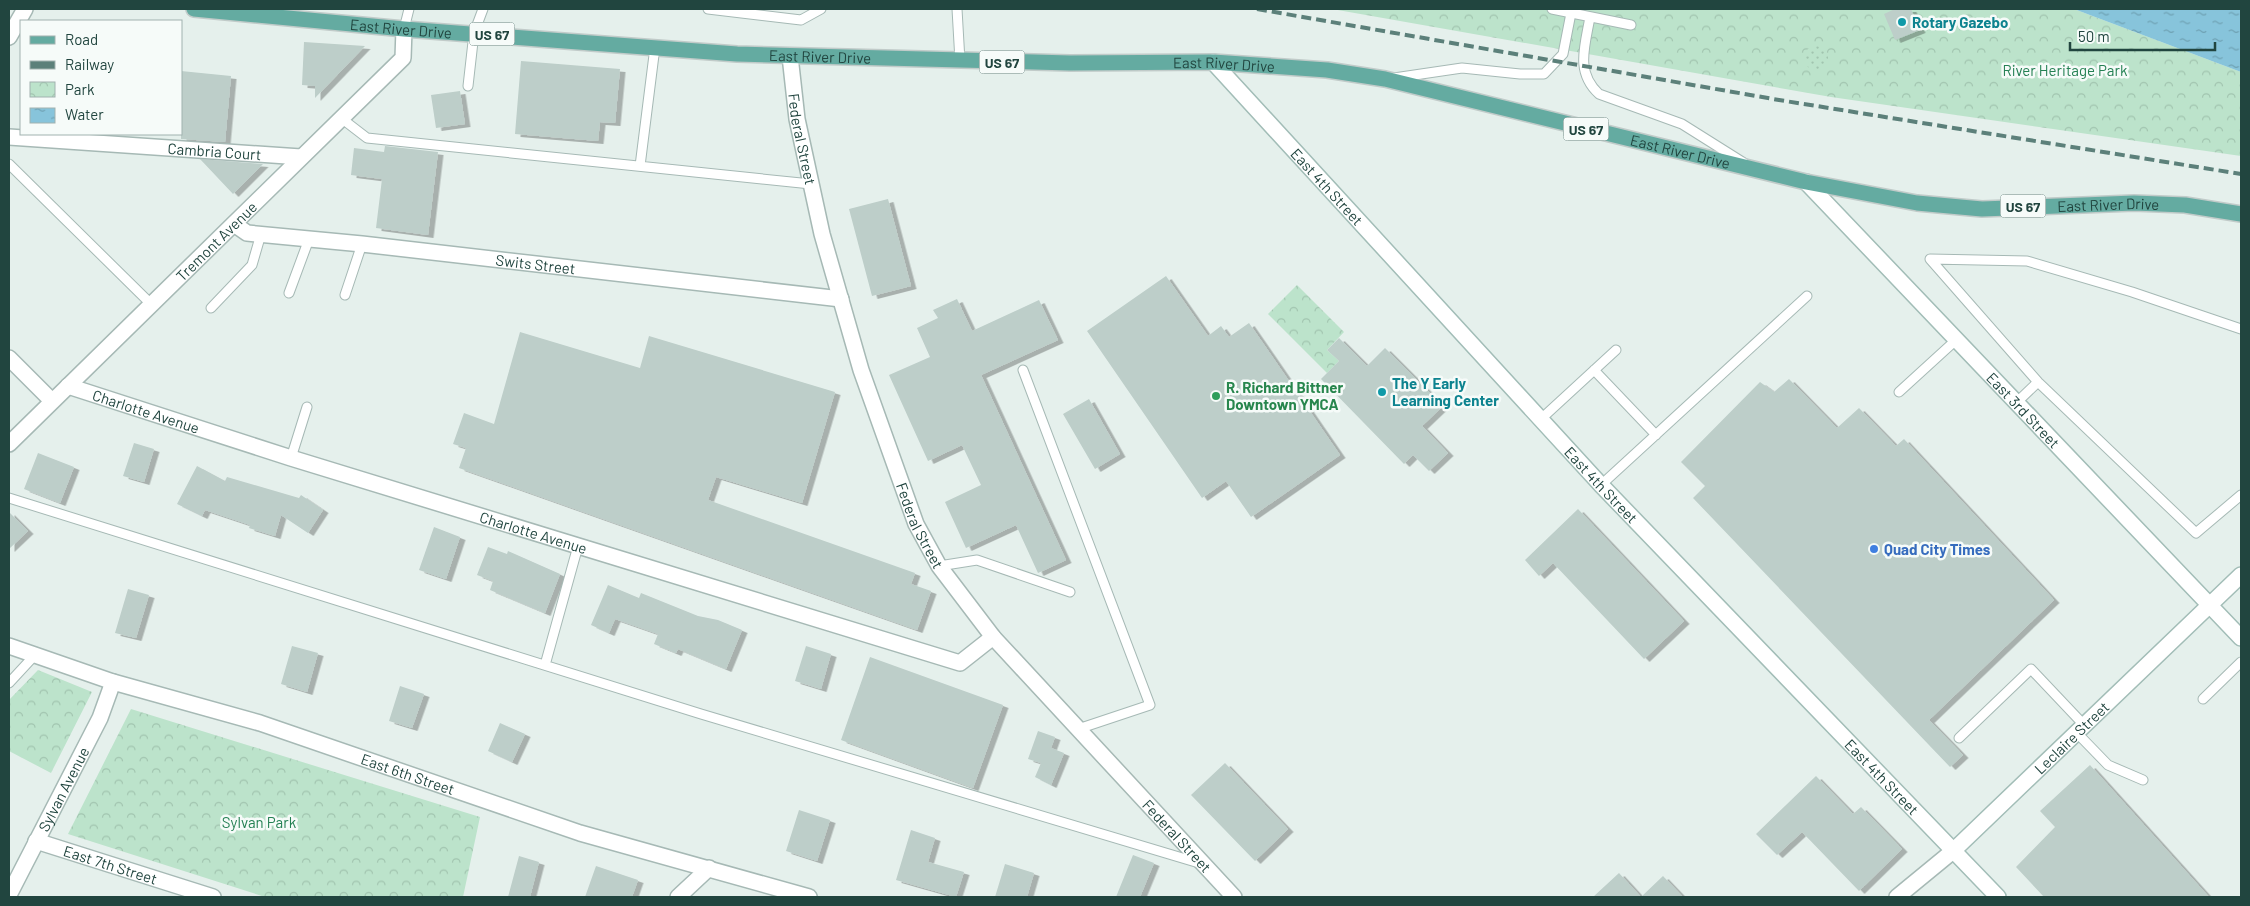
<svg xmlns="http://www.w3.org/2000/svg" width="2250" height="906" font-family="Barlow,sans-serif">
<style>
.park{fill:url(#park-crowns)}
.garden{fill:url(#garden-dots)}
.water{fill:url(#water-ripples)}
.building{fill:#bdcec9;filter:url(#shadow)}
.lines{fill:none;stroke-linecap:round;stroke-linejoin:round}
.lane-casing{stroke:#a6b9b5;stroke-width:11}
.street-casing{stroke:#a6b9b5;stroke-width:18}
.secondary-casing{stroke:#a2bdb7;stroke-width:18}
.primary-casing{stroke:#c1cbc9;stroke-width:18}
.lane{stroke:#fff;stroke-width:9}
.street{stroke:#fff;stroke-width:15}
.secondary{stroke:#fff;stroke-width:15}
.primary{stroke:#64aba1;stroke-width:15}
.rail{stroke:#5c807a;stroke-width:4;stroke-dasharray:10 5;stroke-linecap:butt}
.culture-dot{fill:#0f9aa8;stroke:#f6fbf9;stroke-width:2}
.leisure-dot{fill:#2e9e5b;stroke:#f6fbf9;stroke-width:2}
.shop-dot{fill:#3f7fe0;stroke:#f6fbf9;stroke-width:2}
.labels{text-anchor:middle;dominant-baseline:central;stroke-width:5;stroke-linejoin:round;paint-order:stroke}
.shield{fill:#f6fbf9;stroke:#617c77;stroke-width:1}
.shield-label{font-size:14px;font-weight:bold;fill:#21453f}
.culture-label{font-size:15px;font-weight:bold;fill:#0d838f;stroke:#f6fbf9;text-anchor:start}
.street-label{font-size:15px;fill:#21453f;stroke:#f6fbf9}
.park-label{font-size:15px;fill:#258154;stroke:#f6fbf9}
.leisure-label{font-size:15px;font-weight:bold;fill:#27864d;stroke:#f6fbf9;text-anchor:start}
.shop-label{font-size:15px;font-weight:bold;fill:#366cbe;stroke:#f6fbf9;text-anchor:start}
</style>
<defs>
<pattern id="park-crowns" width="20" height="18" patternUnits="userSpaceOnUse" patternTransform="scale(1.25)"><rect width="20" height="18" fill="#bce3cb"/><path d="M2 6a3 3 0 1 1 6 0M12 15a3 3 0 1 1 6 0" fill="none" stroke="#a1c4af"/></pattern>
<pattern id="garden-dots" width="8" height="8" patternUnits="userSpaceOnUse" patternTransform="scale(1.25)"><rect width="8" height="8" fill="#bce3cb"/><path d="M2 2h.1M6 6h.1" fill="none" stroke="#a1c4af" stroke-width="1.8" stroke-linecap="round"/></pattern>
<pattern id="water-ripples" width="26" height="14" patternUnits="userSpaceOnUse" patternTransform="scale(1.25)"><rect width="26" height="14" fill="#87c4db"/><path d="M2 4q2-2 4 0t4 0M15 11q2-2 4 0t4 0" fill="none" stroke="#6ea1b3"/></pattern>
<filter id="shadow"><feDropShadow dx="5.5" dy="3" stdDeviation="0" flood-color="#0004"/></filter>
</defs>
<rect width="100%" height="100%" fill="#e5f0ec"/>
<path class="park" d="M 1332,9 L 2074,9 L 2241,72 L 2241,156 L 1831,97 Z
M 1297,285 L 1344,332 L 1327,350 L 1339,361 L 1327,373 L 1268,314 Z
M 38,670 L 92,692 L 51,773 L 9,751 L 9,700 Z
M 131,709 L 480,817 L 463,897 L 265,897 L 68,834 Z"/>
<path class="garden" d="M1804 58a12 12 0 1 1 24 0a12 12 0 1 1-24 0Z"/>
<path class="water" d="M 2074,9 L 2241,9 L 2241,72 Z"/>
<path class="building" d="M 1895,9 L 1911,9 L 1920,30 L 1895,40 L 1884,14 Z
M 304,42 L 365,46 L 315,98 L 315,86 L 302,85 Z
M 521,61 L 620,69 L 615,123 L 600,122 L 598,141 L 515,134 Z
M 181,71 L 231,76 L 225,142 L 181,139 Z
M 460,91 L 465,124 L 436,128 L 431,95 Z
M 385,146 L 438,152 L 428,235 L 376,228 L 382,179 L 351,175 L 354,148 L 384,152 Z
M 200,159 L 263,164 L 233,194 Z
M 888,199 L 911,286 L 872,296 L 849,209 Z
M 1166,276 L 1208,336 L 1221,326 L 1229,337 L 1249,323 L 1340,455 L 1251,517 L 1226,481 L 1202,498 L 1087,331 Z
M 957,299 L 972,331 L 1039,300 L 1058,340 L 981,375 L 1066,560 L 1038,573 L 1016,525 L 966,548 L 945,502 L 981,485 L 962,445 L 928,461 L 889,375 L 930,357 L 917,328 L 938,318 L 933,310 Z
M 520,332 L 640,368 L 649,336 L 835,392 L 802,503 L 716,477 L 708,500 L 915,573 L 911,584 L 931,591 L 917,630 L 459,468 L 466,448 L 453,444 L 464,413 L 494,424 Z
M 1339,338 L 1367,366 L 1385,348 L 1443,406 L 1422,426 L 1448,453 L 1429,471 L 1413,455 L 1404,464 L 1321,379 L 1339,361 L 1327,350 Z
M 1789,379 L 1837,428 L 1859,408 L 1896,446 L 1904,439 L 2054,600 L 1929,720 L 1963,755 L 1950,767 L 1693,498 L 1705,486 L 1681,462 L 1760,382 L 1774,392 Z
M 1089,399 L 1120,454 L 1095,469 L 1063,414 Z
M 134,443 L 154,449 L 144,482 L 123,476 Z
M 38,453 L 74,467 L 60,503 L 24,489 Z
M 197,466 L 225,481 L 227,477 L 299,498 L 301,495 L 323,510 L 308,533 L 281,515 L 275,536 L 249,528 L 250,525 L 205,510 L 202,516 L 177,504 Z
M 1578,509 L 1684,621 L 1644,659 L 1553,563 L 1539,576 L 1525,560 Z
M 9,512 L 28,531 L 9,549 Z
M 434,527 L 460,537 L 446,579 L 419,570 Z
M 488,547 L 507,554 L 508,551 L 560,574 L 545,613 L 490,590 L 493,581 L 477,575 Z
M 608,585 L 639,598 L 641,593 L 698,616 L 718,620 L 742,630 L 726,669 L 678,649 L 676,653 L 654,644 L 658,634 L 615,619 L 609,633 L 591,625 Z
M 128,589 L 149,595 L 136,638 L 115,633 Z
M 292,646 L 318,653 L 307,692 L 281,684 Z
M 806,646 L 831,654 L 821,689 L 795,681 Z
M 870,657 L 1003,705 L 973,788 L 841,740 Z
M 400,686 L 424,694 L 412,728 L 389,721 Z
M 500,723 L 525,734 L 512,762 L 488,751 Z
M 1038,731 L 1055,737 L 1051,748 L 1064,753 L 1051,785 L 1035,777 L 1041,763 L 1028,759 Z
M 1225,763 L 1288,829 L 1255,861 L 1191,795 Z
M 2090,765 L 2209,897 L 2044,897 L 2016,867 L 2055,827 L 2040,811 Z
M 1816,776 L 1853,814 L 1861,807 L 1902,849 L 1859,891 L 1802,832 L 1777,855 L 1756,834 Z
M 799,810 L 830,820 L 817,861 L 786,851 Z
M 911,830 L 935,838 L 928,862 L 964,872 L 956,897 L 896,880 Z
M 1133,855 L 1154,863 L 1140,897 L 1116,897 Z
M 519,856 L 539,862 L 530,897 L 508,897 Z
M 1005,864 L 1034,873 L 1027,897 L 995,897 Z
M 596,866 L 638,880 L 632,897 L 585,897 Z
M 1619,873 L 1641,897 L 1663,876 L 1683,897 L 1593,897 Z"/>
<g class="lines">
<defs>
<path id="lane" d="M 708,9 L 801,20 L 821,9
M 957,9 L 960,61
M 1552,9 L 1631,25
M 1590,17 C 1585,46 1575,72 1599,94 L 1682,124 L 1744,163
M 404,29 L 409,9
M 1394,78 L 1462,68 L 1520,74 L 1544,74 L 1563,54 L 1571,13
M 468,86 L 474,33 L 483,9
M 341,118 L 367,138 L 811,184
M 9,164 L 151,304
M 640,166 L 655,47
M 289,293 L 309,239
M 345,295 L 362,244
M 211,308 L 252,265 L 261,234
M 2241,329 L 2132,292 L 2027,261 L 1930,259 L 2038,382 L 2196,533 L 2241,495
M 1023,370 L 1150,705 L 1078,729
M 1594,370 L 1656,435
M 1899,392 L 1956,340
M 2016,403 L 2038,382
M 1541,419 L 1616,350
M 291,458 L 307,407
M 1601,485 L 1807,296
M 9,498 L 701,714 L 1199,863
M 939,566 L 977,560 L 1070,592
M 545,665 L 578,546
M 9,683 L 34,656
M 2203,699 L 2241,662
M 2076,732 L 2108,765 L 2143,780
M 1959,738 L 2031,669 L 2084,725"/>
<g id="street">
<path d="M 9,37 L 25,9"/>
<path id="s1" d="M 790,56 L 797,119 L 822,234 L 861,370 L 916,524 L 939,566 L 993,637 L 1234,897"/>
<path id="s2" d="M 9,137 L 301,157"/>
<path id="s3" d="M 234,224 L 247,233 L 362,244 L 841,299"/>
<path d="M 9,358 L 52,401"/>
<path id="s4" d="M 68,386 L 291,458 L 960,663 L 993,637"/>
<path id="s5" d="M 9,444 L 403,58 L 404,29"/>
<path id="s6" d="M 9,646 L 113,682 L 260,723 L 580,833 L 809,897"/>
<path id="s7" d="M 36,841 L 213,897"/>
<path id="s8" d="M 9,895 L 100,718 L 113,682"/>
<path d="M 678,897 L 709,868"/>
<path d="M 1897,897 L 1953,851"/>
</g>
<g id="secondary">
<path id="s9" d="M 1213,62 L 1601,485 L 1998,897"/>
<path id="s10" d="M 1806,182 L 2241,638"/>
<path id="s11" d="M 1953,851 L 2241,575"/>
</g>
<g id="primary">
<path id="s12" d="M 194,9 L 404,29 L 737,54 L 1070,63 L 1213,62 L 1327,70 L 1385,79 L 1806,182 L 1917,203 L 1982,209 L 2134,203 L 2185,205 L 2241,214"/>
</g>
</defs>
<use href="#lane" class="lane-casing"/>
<use href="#street" class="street-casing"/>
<use href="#secondary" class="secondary-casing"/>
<use href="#primary" class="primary-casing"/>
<use href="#lane" class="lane"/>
<use href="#street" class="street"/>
<use href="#secondary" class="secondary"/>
<use href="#primary" class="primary"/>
<path class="rail" d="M 1257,9 L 1779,100 L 2241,174"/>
</g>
<g class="culture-dot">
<circle cx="1902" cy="22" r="5"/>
<circle cx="1382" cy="392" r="5"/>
</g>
<circle class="leisure-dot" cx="1216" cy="396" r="5"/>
<circle class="shop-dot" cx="1874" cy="549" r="5"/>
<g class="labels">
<g class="shield">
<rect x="469.5" y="22.5" width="45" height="23" rx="4"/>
<rect x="979.5" y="50.5" width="45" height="23" rx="4"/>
<rect x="1563.5" y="117.5" width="45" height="23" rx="4"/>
<rect x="2000.5" y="194.5" width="45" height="23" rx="4"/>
</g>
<g class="shield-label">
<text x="492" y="34">US 67</text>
<text x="1002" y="62">US 67</text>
<text x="1586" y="129">US 67</text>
<text x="2023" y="206">US 67</text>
</g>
<g class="culture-label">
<text x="1912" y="22">Rotary Gazebo</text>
<text x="1392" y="383">The Y Early<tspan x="1392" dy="17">Learning Center</tspan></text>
</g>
<g class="street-label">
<text stroke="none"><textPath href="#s12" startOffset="208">East River Drive</textPath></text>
<text stroke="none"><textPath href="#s12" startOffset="628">East River Drive</textPath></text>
<text stroke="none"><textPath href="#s12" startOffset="1032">East River Drive</textPath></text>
<text stroke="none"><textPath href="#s1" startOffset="84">Federal Street</textPath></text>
<text stroke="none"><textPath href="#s2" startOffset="206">Cambria Court</textPath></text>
<text stroke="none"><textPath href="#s12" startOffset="1498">East River Drive</textPath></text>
<text stroke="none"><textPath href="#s9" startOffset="169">East 4th Street</textPath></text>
<text stroke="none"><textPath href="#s12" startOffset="1932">East River Drive</textPath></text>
<text stroke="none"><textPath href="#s5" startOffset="290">Tremont Avenue</textPath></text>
<text stroke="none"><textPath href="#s3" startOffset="306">Swits Street</textPath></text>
<text stroke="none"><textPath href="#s10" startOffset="315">East 3rd Street</textPath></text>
<text stroke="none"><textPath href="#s4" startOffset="82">Charlotte Avenue</textPath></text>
<text stroke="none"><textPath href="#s9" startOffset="574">East 4th Street</textPath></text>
<text stroke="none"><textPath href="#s1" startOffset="489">Federal Street</textPath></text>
<text stroke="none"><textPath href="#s4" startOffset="488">Charlotte Avenue</textPath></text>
<text stroke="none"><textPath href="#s11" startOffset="164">Leclaire Street</textPath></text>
<text stroke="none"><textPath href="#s6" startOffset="419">East 6th Street</textPath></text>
<text stroke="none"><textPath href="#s9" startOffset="979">East 4th Street</textPath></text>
<text stroke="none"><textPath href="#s8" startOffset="119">Sylvan Avenue</textPath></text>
<text stroke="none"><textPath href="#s1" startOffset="894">Federal Street</textPath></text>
<text stroke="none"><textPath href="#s7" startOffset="78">East 7th Street</textPath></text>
</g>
<g class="park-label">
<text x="2065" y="70">River Heritage Park</text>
<text x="259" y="822">Sylvan Park</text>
</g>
<g class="leisure-label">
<text x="1226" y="387">R. Richard Bittner<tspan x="1226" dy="17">Downtown YMCA</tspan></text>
</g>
<g class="shop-label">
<text x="1884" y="549">Quad City Times</text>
</g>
</g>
<rect width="2250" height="906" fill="none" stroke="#21453f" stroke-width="20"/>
<rect x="20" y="20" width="162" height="115" fill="#f6fbf9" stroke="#a1b2af"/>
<rect x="30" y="36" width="25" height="8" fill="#64aba1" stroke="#a1b2af"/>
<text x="65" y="45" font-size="15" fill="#21453f">Road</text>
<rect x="30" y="61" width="25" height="8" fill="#5c807a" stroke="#a1b2af"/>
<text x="65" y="70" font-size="15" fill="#21453f">Railway</text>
<rect x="30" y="82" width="25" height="15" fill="url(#park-crowns)" stroke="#a1b2af"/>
<text x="65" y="95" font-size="15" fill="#21453f">Park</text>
<rect x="30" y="108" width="25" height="15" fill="url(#water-ripples)" stroke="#a1b2af"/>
<text x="65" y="120" font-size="15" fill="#21453f">Water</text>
<path d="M2070 42v8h145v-8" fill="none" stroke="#21453f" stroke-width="2.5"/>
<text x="2078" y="42" font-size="15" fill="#21453f" stroke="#f6fbf9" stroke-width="4" paint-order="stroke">50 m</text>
</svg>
